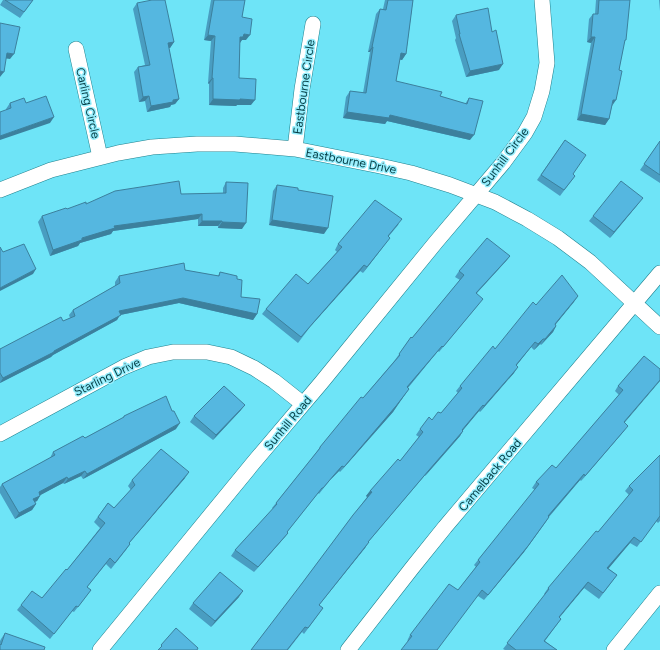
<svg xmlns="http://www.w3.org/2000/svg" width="660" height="650" font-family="Figtree,sans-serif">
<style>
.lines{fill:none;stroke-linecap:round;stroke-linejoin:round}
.street-casing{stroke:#1f818e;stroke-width:16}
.street{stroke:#fff;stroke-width:15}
.wall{fill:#499dc1}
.shaded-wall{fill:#3c809d}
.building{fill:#55b7e0;stroke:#3c809d}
.labels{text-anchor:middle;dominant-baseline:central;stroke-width:3;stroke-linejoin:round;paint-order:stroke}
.street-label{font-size:12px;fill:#053d45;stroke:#95eefd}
</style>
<rect width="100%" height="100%" fill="#6ee4f7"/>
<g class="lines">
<defs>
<path id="street" d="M 76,49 L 100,157
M 295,149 L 302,89 L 313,24
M 0,190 L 51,170 L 118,153 L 152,147 L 197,144 L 235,144 L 295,149 L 380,166 L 411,173 L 450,185 L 495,202 L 527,219 L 558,238 L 590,262 L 660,327
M 0,434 L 124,367 L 148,357 L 173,352 L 207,352 L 231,357 L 254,368 L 274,381 L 303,404
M 100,650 L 254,462 L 321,383 L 436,242 L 503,163 L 525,133 L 534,117 L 542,91 L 547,63 L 542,0
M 348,650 L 412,568 L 445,527 L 660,273
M 614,650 L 660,593"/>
</defs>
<use href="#street" class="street-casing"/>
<use href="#street" class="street"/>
</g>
<path class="wall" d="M 3,0 L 33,0 L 20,18 L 0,5 Z
M 211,0 L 245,0 L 242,17 L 246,40 L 242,40 L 240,42 L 239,78 L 251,105 L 237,105 L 236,106 L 209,105 L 209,84 L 208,83 L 211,41 L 204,40 Z
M 385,0 L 413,0 L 406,54 L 402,60 L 400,59 L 396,81 L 440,96 L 465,104 L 469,98 L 470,140 L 387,121 L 385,124 L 343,118 L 346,97 L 350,91 L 363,93 L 370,52 L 368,52 L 376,14 L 380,9 L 383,9 Z
M 596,0 L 630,0 L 624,44 L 612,106 L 609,119 L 605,125 L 577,120 L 591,43 L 587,42 L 589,19 L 593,14 L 595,14 Z
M 659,0 L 660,0 L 660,11 Z
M 137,3 L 174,42 L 170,48 L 169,48 L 179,99 L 175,104 L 171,105 L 170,107 L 147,112 L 145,101 L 139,102 L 134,72 L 138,67 L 145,65 L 133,9 Z
M 456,15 L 499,70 L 466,77 L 455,40 L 456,38 L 452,21 Z
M 10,103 L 26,103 L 50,123 L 6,110 L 6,109 Z
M 565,140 L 573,174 L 575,176 L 560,196 L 537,180 Z
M 660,141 L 660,183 L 640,170 Z
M 226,182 L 242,229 L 218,228 L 218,226 L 198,226 L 198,219 L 113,231 L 111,234 L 80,243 L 78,246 L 50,256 L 38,222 L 42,216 L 86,204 L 223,193 L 223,188 Z
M 277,185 L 298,190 L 324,234 L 269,225 L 273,191 Z
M 639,203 L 610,238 L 589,221 L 593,216 Z
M 399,224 L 389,236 L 386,243 L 363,273 L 360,271 L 309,328 L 298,343 L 262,314 L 266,309 L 308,284 L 337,252 L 335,250 L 338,244 Z
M 510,256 L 506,261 L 477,293 L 479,304 L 439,352 L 438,351 L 408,388 L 393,412 L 340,472 L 339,471 L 330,480 L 319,494 L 318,493 L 287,532 L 288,533 L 284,538 L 254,572 L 231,556 L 235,550 L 273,509 L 272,508 L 316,453 L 320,447 L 363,398 L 395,360 L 411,337 L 412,338 L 460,280 L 455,277 L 459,271 Z
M 185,270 L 218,276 L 220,272 L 237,279 L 241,297 L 257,314 L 253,320 L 179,303 L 120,315 L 117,320 L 53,355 L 51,357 L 0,383 L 0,349 L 70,318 L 69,315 L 73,310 L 115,286 L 115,282 L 119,276 Z
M 578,296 L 555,325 L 556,326 L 553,332 L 541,345 L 540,344 L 534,350 L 531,347 L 516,366 L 514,373 L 509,378 L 480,412 L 479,411 L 463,430 L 460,436 L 425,476 L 425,475 L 368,542 L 365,548 L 319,605 L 323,608 L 304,634 L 302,632 L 288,650 L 251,650 L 299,588 L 299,587 L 303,582 L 367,497 L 366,496 L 370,491 L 400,461 L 419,437 L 416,435 L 420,429 L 441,413 L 458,393 L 456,391 L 460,386 L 495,349 L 536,305 Z
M 644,356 L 624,423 L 624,431 L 581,481 L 580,480 L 549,517 L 545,523 L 524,552 L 484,600 L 478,596 L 407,641 L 410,635 L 458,590 L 476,567 L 474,565 L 478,560 L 535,490 L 532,488 L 536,482 L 556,468 L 619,395 L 615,391 L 618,386 Z
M 241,410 L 213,440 L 190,422 L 194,416 Z
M 124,416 L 176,429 L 83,479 L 81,476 L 64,484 L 63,483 L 40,495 L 37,501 L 35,502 L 36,504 L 32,510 L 15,519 L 0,493 L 0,487 L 2,484 L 50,458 L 53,452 L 85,438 L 123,418 Z
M 660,455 L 660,521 L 658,523 L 656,521 L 637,547 L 630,543 L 608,568 L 617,575 L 599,599 L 584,588 L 559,617 L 561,619 L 545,641 L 557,650 L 505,650 L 503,649 L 545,595 L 544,594 L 548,588 L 598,532 L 629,495 L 625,491 L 629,486 Z
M 185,478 L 129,543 L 130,544 L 126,550 L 111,569 L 106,564 L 87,587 L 91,590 L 74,612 L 72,611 L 50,639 L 17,610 L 21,605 L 42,598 L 67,570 L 100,528 L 94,522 L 108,503 L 114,508 L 131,490 L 128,486 L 132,480 Z
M 239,597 L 211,627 L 189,609 L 193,603 Z
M 5,633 L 0,650 L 0,641 L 1,639 Z"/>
<path class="shaded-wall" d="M 244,34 L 250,35 L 246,40 L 242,40 L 240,43 L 240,37 Z
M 208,35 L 215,36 L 211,41 L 204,40 Z
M 591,37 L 595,37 L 591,43 L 587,42 Z
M 174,42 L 170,48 L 164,48 L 168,43 Z
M 372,47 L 373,47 L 370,52 L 368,52 Z
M 7,53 L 14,54 L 10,59 L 3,58 Z
M 401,53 L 406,54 L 402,60 L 397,59 Z
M 503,64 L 499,70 L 466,77 L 470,71 Z
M 0,71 L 4,72 L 0,77 Z
M 212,78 L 213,78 L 209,84 L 208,83 Z
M 149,96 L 145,101 L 139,102 L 143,97 Z
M 179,99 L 175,104 L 171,105 L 170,107 L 147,112 L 151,106 Z
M 213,99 L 240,99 L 255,100 L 251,105 L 237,105 L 236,106 L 209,105 Z
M 613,100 L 616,100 L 612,106 Z
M 347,112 L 390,115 L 474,135 L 470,140 L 387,121 L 385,124 L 343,118 Z
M 581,114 L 609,119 L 605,125 L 577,120 Z
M 54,117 L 50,123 L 0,140 L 0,136 Z
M 643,198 L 639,203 L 610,238 L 614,232 Z
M 202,214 L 198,219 L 113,231 L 111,234 L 80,243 L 78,246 L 50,256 L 53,250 L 114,226 Z
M 272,220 L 328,228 L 324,234 L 269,225 Z
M 202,221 L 222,221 L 218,226 L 198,226 Z
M 222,222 L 246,223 L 242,229 L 218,228 Z
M 390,238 L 386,243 L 363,273 L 367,267 Z
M 510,256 L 506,261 L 472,298 L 476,293 Z
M 364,265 L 360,271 L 309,328 L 298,343 L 313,323 Z
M 36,269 L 33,274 L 0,291 L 0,288 Z
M 578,296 L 574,302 L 551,330 L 555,324 Z
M 183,298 L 257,314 L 253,320 L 179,303 L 120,315 L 117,320 L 53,355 L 51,357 L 0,383 L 3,378 L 54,351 L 119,311 Z
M 556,326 L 553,332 L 541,345 L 545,339 Z
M 543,339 L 540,344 L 534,350 L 538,344 Z
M 535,342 L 531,347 L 512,371 L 516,365 Z
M 442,346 L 438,351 L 403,393 L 407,387 Z
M 518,367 L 514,373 L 480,412 L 484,406 Z
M 660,380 L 660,381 L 620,428 L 624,422 Z
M 409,389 L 393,412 L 340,472 L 344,467 Z
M 245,405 L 241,410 L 213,440 L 216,435 Z
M 483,405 L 479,411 L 459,435 L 462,430 Z
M 180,423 L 176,429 L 83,479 L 87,474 Z
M 628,426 L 624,431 L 581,481 L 585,476 Z
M 463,431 L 460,436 L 425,476 L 429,470 Z
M 342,466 L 339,471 L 330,480 L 319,494 L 334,475 Z
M 429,470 L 425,475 L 364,547 L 368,542 Z
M 85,471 L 81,476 L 64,484 L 68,479 Z
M 189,472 L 185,478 L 125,548 L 129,543 Z
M 584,474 L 580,480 L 544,522 L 548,516 Z
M 67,477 L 63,483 L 35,498 L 39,492 Z
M 370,491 L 372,492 L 368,497 L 366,496 Z
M 40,496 L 37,501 L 29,504 L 33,499 Z
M 36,504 L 32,510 L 15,519 L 19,513 Z
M 549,517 L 524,552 L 484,600 L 488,595 Z
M 288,533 L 284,538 L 254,572 L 258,567 Z
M 634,537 L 630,543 L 604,574 L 607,568 Z
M 369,542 L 365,548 L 315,610 L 319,605 Z
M 588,582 L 584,588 L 555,623 L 559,617 Z
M 243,591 L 239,597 L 211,627 L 215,621 Z"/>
<path class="building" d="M 5,0 L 33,0 L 24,12 Z
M 152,0 L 165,0 L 174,42 L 168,43 L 179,99 L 173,100 L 173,102 L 151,106 L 149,96 L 143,97 L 138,67 L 150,65 L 137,3 Z
M 214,0 L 245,0 L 242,17 L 252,19 L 250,35 L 244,34 L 243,37 L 240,37 L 239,78 L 256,79 L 255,100 L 240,99 L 240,100 L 213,99 L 213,78 L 212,78 L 215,36 L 208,35 Z
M 388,0 L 413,0 L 406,54 L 401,53 L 396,81 L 442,92 L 440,96 L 467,104 L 469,98 L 483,101 L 474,135 L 390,115 L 389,118 L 347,112 L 350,91 L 366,93 L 373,47 L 372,47 L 380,9 L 386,10 Z
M 599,0 L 630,0 L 626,40 L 625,40 L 619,70 L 622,71 L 616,100 L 613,100 L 609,119 L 581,114 L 595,37 L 591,37 L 593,14 L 598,14 Z
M 488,8 L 492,32 L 496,30 L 503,64 L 470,71 L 459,34 L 460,34 L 456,15 Z
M 0,23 L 20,27 L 14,54 L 7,53 L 4,72 L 0,71 Z
M 46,96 L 54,117 L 0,136 L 0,112 L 11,108 L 10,103 L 24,98 L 26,103 Z
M 565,140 L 586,155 L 573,174 L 575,176 L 564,190 L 541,175 Z
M 660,141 L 660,175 L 644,164 Z
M 179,181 L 181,194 L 226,193 L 226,182 L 248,183 L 246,223 L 222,222 L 222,221 L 202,221 L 202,214 L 114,226 L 115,228 L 82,238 L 82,240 L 53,250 L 42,216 L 66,208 L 67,209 L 86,202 L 86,204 L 115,191 Z
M 621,181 L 643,198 L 614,232 L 593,216 Z
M 277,185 L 298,188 L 298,190 L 333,196 L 328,228 L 272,220 Z
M 375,200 L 402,219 L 388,236 L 390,238 L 367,267 L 364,265 L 313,323 L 301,337 L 266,309 L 296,274 L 308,284 L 342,247 L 338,244 Z
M 487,238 L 510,256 L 476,293 L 483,299 L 443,347 L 442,346 L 407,387 L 409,389 L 396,406 L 344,467 L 342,466 L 334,475 L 323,488 L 322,488 L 287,532 L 288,533 L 258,567 L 235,550 L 277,504 L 276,503 L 320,448 L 320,447 L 361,397 L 363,398 L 400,355 L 399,354 L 411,337 L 412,338 L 464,275 L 459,271 Z
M 24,244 L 36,269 L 0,288 L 0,247 L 3,252 Z
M 184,263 L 185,270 L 219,276 L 220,272 L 237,276 L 237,279 L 242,280 L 241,297 L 260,299 L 257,314 L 183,298 L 119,311 L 121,315 L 54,351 L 54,352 L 3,378 L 0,373 L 0,349 L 61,317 L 63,321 L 75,316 L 73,310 L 120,283 L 119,276 Z
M 562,275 L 578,296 L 555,324 L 556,326 L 545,339 L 543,339 L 538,344 L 535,342 L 516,365 L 518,367 L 513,373 L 484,406 L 483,405 L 462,430 L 463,431 L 429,470 L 368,542 L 369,542 L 319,605 L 323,608 L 308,628 L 305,627 L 287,650 L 251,650 L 303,582 L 353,515 L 372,492 L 370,491 L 398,459 L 400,461 L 423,432 L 420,429 L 429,417 L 432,420 L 438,412 L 441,413 L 462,388 L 460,386 L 493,346 L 495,349 L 533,302 L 536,305 Z
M 644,356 L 660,369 L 660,380 L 624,422 L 628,426 L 585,476 L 584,474 L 548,516 L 549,517 L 528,546 L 488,595 L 482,590 L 437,650 L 401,650 L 412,636 L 410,635 L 449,584 L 458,590 L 480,562 L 478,560 L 539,484 L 536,482 L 552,465 L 556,468 L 623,390 L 618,386 Z
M 224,386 L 245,405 L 216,435 L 194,416 Z
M 166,396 L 172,411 L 174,411 L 180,423 L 87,474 L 85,471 L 68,479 L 67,477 L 39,492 L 40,496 L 33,499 L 36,504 L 19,513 L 2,484 L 55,455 L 53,452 L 83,436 L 85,438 L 124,417 L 124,416 Z
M 161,449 L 189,472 L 129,543 L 130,544 L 115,563 L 110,558 L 87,587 L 91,590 L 78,607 L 76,606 L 54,634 L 21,605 L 32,591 L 42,598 L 66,569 L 67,570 L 105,523 L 98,517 L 108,503 L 114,508 L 135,485 L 132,480 Z
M 660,455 L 660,516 L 641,542 L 634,537 L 607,568 L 617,575 L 603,593 L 588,582 L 559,617 L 561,619 L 544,641 L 557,650 L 516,650 L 507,643 L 549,589 L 548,588 L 596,531 L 598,532 L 633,490 L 629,486 Z
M 220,572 L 243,591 L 215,621 L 193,603 Z
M 176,628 L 198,648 L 197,650 L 158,650 L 162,646 L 161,645 Z
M 5,633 L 45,647 L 44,650 L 0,650 L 0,644 L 1,645 Z"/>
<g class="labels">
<g class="street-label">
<text transform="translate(304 87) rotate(-82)">Eastbourne Circle</text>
<text transform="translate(88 103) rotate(77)">Carling Circle</text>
<text transform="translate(505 157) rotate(-53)">Sunhill Circle</text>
<text transform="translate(351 161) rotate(11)">Eastbourne Drive</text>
<text transform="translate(107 377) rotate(-26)">Starling Drive</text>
<text transform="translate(288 423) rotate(-50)">Sunhill Road</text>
<text transform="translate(490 475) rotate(-50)">Camelback Road</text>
</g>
</g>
</svg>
